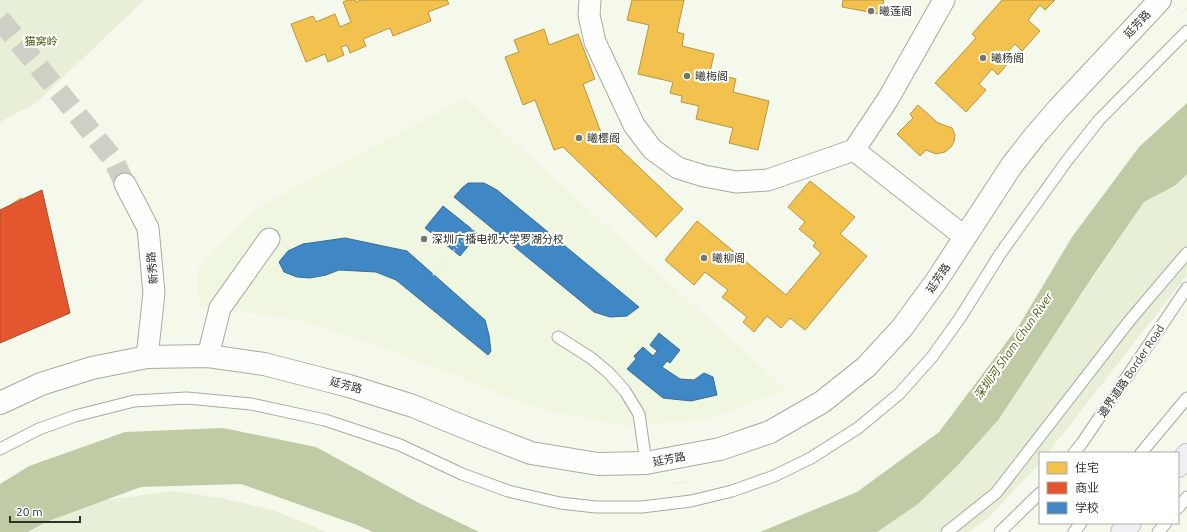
<svg xmlns="http://www.w3.org/2000/svg" width="1187" height="532" font-family="Ubuntu,'Noto Sans SC',sans-serif">
<style>
.built{fill:#f0f7e0}
.green{fill:#e7efd6}
.water{fill:#bfcba5}
.homes{fill:#f2c14e;stroke:#b79643}
.shops{fill:#e4572e;stroke:#ad4c2c}
.schools{fill:#3f88c5;stroke:#3a6e96}
.lines{fill:none;stroke-linecap:round;stroke-linejoin:round}
.street-tunnel{stroke:#cdd1c5;stroke-width:21;stroke-dasharray:21 10;stroke-linecap:butt}
.lane-casing{stroke:#a8aba1;stroke-width:13}
.street-casing{stroke:#a8aba1;stroke-width:23}
.secondary-casing{stroke:#a8aba1;stroke-width:24}
.highway-casing{stroke:#c2c4c5;stroke-width:24}
.path{stroke:#e4e5e1;stroke-width:2.5;stroke-dasharray:1 3;stroke-linecap:butt}
.lane{stroke:#fefefc;stroke-width:11}
.street{stroke:#fefefc;stroke-width:21}
.secondary{stroke:#fefefc;stroke-width:22}
.highway{stroke:#eef0f4;stroke-width:22}
.poi-dot{fill:#74776d;stroke:#fff;stroke-width:1.5}
.labels{text-anchor:middle;dominant-baseline:central;stroke-width:4;stroke-linejoin:round;paint-order:stroke}
.poi-label{font-size:11px;fill:#2e3129;stroke:#fff;text-anchor:start}
.street-label{font-size:11px;fill:#2e3129;stroke:#fff}
.park-label{font-size:11px;fill:#445405;stroke:#fff}
.water-label{font-size:12px;font-style:italic;fill:#4d5e14;stroke:#fff}
</style>
<rect width="100%" height="100%" fill="#f5f9ec"/>
<path class="built" d="M 466,98 L 787,390 L 707,419 L 625,426 L 538,409 L 432,366 L 366,342 L 294,319 L 199,306 L 197,270 L 257,208 Z"/>
<path class="green" d="M 0,0 L 144,0 L 35,104 L 0,122 Z
M 1187,174 L 1187,275 L 1048,453 L 1040,453 L 1040,463 L 987,519 L 969,532 L 875,532 L 993,426 L 1144,202 L 1176,185 Z
M 175,491 L 226,499 L 275,511 L 327,532 L 30,532 L 46,522 L 105,500 Z"/>
<path class="water" d="M 1187,103 L 1187,174 L 1176,185 L 1144,202 L 1093,276 L 999,419 L 957,466 L 918,504 L 877,532 L 760,532 L 857,492 L 939,432 L 1020,324 L 1072,237 L 1139,147 Z
M 223,428 L 316,447 L 417,502 L 479,532 L 373,532 L 357,525 L 241,484 L 141,487 L 46,522 L 28,532 L 0,532 L 0,484 L 29,466 L 125,432 Z"/>
<path class="homes" d="M 348,0 L 355,0 L 356,2 L 361,0 L 447,0 L 449,4 L 428,12 L 431,21 L 393,36 L 390,28 L 363,39 L 366,46 L 350,53 L 347,45 L 341,47 L 344,55 L 328,62 L 325,54 L 306,62 L 291,24 L 313,16 L 316,22 L 335,14 L 340,27 L 351,22 L 343,2 Z
M 632,0 L 684,0 L 677,32 L 684,34 L 682,46 L 714,54 L 710,72 L 736,79 L 733,92 L 769,101 L 758,150 L 729,143 L 733,128 L 696,119 L 699,106 L 681,102 L 682,96 L 670,93 L 673,82 L 638,74 L 649,25 L 627,20 Z
M 843,0 L 884,0 L 880,14 L 842,7 Z
M 1002,0 L 1055,0 L 1045,10 L 1040,5 L 1028,20 L 1040,31 L 1022,51 L 1015,44 L 1005,55 L 1010,61 L 998,75 L 992,69 L 979,84 L 986,90 L 966,112 L 935,83 L 976,38 L 972,34 Z
M 544,29 L 549,45 L 578,34 L 595,79 L 583,84 L 600,130 L 683,209 L 656,237 L 563,147 L 554,150 L 535,100 L 523,105 L 505,57 L 519,52 L 514,40 Z
M 918,105 L 938,123 L 952,128 L 955,135 L 954,142 L 951,147 L 945,152 L 936,154 L 926,150 L 920,156 L 897,134 L 913,118 L 910,114 Z
M 810,181 L 855,217 L 840,234 L 867,256 L 805,330 L 790,318 L 781,328 L 767,316 L 754,332 L 743,322 L 747,317 L 722,297 L 728,290 L 705,272 L 694,285 L 665,260 L 697,221 L 786,295 L 821,253 L 813,246 L 816,243 L 799,229 L 805,222 L 788,207 Z
M 33,197 L 46,217 L 8,243 L 12,250 L 2,257 L 6,263 L 0,267 L 0,212 L 21,198 L 24,203 Z"/>
<path class="shops" d="M 42,190 L 70,313 L 0,343 L 0,210 Z"/>
<path class="schools" d="M 468,183 L 484,183 L 497,190 L 639,307 L 627,316 L 610,317 L 594,312 L 454,197 L 462,188 Z
M 443,206 L 478,234 L 460,256 L 425,228 Z
M 345,238 L 407,251 L 485,320 L 489,335 L 491,351 L 488,355 L 396,280 L 376,272 L 339,270 L 326,275 L 310,278 L 297,277 L 284,272 L 279,262 L 288,251 L 303,244 Z
M 659,333 L 680,350 L 670,363 L 667,361 L 662,367 L 680,379 L 694,380 L 704,373 L 713,377 L 717,395 L 691,401 L 663,398 L 627,369 L 636,359 L 634,356 L 643,347 L 653,356 L 657,351 L 650,345 Z"/>
<g class="lines">
<path class="street-tunnel" d="M 0,19 L 113,159 L 125,184"/>
<defs>
<path id="lane" d="M 558,337 L 591,358 L 609,373 L 625,391 L 639,414 L 646,463
M 0,449 L 39,429 L 75,416 L 134,401 L 187,398 L 251,404 L 325,420 L 400,445 L 462,474 L 508,491 L 560,503 L 596,507 L 642,507 L 691,501 L 732,491 L 774,476 L 811,458 L 858,428 L 899,394 L 932,357 L 960,318 L 1000,254 L 1066,162 L 1099,120 L 1187,31
M 1074,453 L 1082,443 L 1187,288
M 1141,453 L 1187,398
M 1178,508 L 1187,497
M 947,532 L 996,493 L 1130,320 L 1187,253
M 1000,532 L 1040,493
M 1074,532 L 1081,523
M 1158,532 L 1166,523"/>
<path id="street" d="M 590,0 L 589,15 L 595,42 L 634,125 L 652,149 L 678,168 L 704,176 L 736,182 L 768,180 L 854,150 L 888,99 L 944,0
M 854,150 L 965,237
M 125,184 L 148,228 L 154,293 L 147,357
M 208,356 L 220,308 L 269,239"/>
<path id="secondary" d="M 0,403 L 41,384 L 92,368 L 147,357 L 208,356 L 264,364 L 349,386 L 413,406 L 469,429 L 531,453 L 598,464 L 646,463 L 720,449 L 770,432 L 822,402 L 866,367 L 902,328 L 937,280 L 1012,165 L 1034,137 L 1058,109 L 1160,0"/>
<path id="highway" d="M 1178,466 L 1187,455
M 1122,532 L 1130,523"/>
</defs>
<use href="#lane" class="lane-casing"/>
<use href="#street" class="street-casing"/>
<use href="#secondary" class="secondary-casing"/>
<use href="#highway" class="highway-casing"/>
<path class="path" d="M 1179,15 L 1187,7
M 433,275 L 481,219
M 674,483 L 687,482"/>
<use href="#lane" class="lane"/>
<use href="#street" class="street"/>
<use href="#secondary" class="secondary"/>
<use href="#highway" class="highway"/>
</g>
<g class="poi-dot">
<circle cx="871" cy="11" r="4"/>
<circle cx="983" cy="58" r="4"/>
<circle cx="687" cy="76" r="4"/>
<circle cx="579" cy="138" r="4"/>
<circle cx="424" cy="239" r="4"/>
<circle cx="704" cy="258" r="4"/>
</g>
<g class="labels">
<g class="poi-label">
<text x="879" y="11">曦莲阁</text>
<text x="991" y="58">曦杨阁</text>
<text x="695" y="76">曦梅阁</text>
<text x="587" y="138">曦樱阁</text>
<text x="432" y="239">深圳广播电视大学罗湖分校</text>
<text x="712" y="258">曦柳阁</text>
</g>
<g class="street-label">
<text transform="translate(1137 24) rotate(-47)">延芳路</text>
<text transform="translate(152 268) rotate(-95)">新秀路</text>
<text transform="translate(938 278) rotate(-56)">延芳路</text>
<text transform="translate(1131 371) rotate(-56)">邊界道路 Border Road</text>
<text transform="translate(346 385) rotate(15)">延芳路</text>
<text transform="translate(669 459) rotate(-11)">延芳路</text>
</g>
<g class="park-label">
<text x="41" y="41">猫窝岭</text>
</g>
<g class="water-label">
<text transform="translate(1013 346) rotate(-55)">深圳河 Sham Chun River</text>
</g>
</g>
<rect x="1039" y="452" width="140" height="72" fill="#ffffff" stroke="#abada9"/>
<rect x="1047" y="462" width="20" height="12" fill="#f2c14e" stroke="#abada9"/>
<text x="1075" y="472" font-size="12" fill="#2e3129">住宅</text>
<rect x="1047" y="482" width="20" height="12" fill="#e4572e" stroke="#abada9"/>
<text x="1075" y="492" font-size="12" fill="#2e3129">商业</text>
<rect x="1047" y="502" width="20" height="12" fill="#3f88c5" stroke="#abada9"/>
<text x="1075" y="512" font-size="12" fill="#2e3129">学校</text>
<path d="M10 516v6h70v-6" fill="none" stroke="#2e3129" stroke-width="2"/>
<text x="16" y="516" font-size="12" fill="#2e3129" stroke="#ffffff" stroke-width="3" paint-order="stroke">20 m</text>
</svg>
